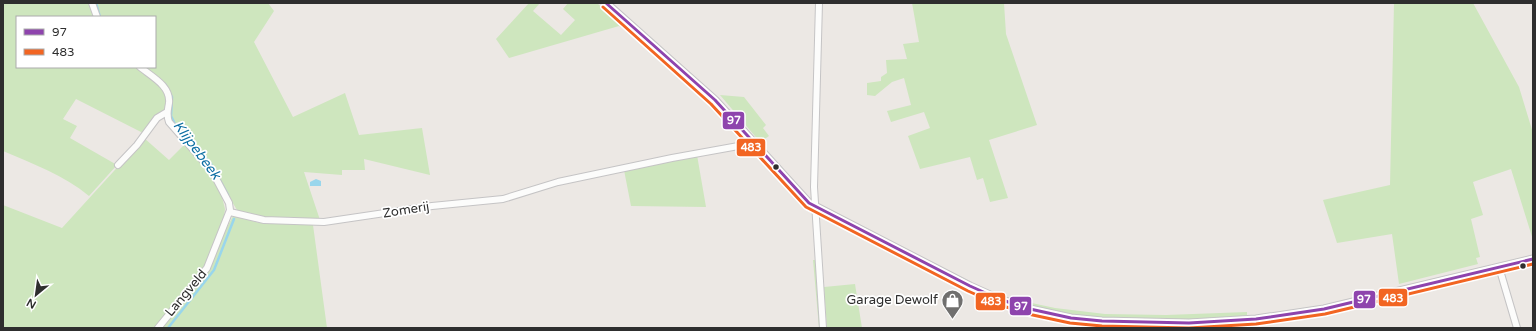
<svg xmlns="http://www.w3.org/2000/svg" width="1536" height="331" font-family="'Varela Round',sans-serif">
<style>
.green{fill:#cee6be}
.water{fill:#99d6ec}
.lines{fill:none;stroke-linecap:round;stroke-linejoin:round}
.stream{stroke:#99d6ec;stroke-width:2.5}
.minor-casing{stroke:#c5c4c5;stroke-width:8}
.tertiary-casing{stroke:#c5c4c5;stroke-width:9}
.minor{stroke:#fcfcfb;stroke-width:6}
.tertiary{stroke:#fcfcfb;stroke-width:7}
.bus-1-casing{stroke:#fff;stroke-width:6}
.bus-2-casing{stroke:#fff;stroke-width:6}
.bus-1{stroke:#8e44ad;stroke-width:3}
.bus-2{stroke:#f26522;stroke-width:3}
.bus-dot{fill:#2e2e2e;stroke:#fff;stroke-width:1.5}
.labels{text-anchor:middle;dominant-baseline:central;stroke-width:3.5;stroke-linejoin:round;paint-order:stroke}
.street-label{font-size:13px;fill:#2e2e2e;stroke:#fff}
.poi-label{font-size:13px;fill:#2e2e2e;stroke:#fff;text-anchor:end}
.water-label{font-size:14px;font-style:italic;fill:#0d6fa3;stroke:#fff}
.line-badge{stroke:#fff;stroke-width:1.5}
.badge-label{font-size:11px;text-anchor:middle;font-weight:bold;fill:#fff}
</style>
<rect width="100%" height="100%" fill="#ece8e4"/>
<path class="green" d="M 3,3 L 91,3 L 95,17 L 17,17 L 17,67 L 137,67 L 161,87 L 167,98 L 164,111 L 143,133 L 76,99 L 63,119 L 77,126 L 70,138 L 117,165 L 89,196 C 64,175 33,164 3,151 Z
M 94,3 L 268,3 L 274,11 L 254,42 L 293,117 L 345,93 L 359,135 L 422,128 L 430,175 L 364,159 L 365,170 L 342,170 L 342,175 L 304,172 L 320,220 C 293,219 262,221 237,210 L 228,195 L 173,125 L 170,115 L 171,97 L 143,67 L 155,67 L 155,17 L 98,17 Z
M 529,3 L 540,3 L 533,11 L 561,35 L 575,20 L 563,9 L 568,3 L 597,3 L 626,29 L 625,30 L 619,26 L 509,58 L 496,39 Z
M 912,3 L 1004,3 L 1006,34 L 1037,125 L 989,140 L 1008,198 L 990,202 L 983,178 L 977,180 L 970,157 L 920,169 L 908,136 L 930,128 L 924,112 L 891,122 L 887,111 L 911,105 L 904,78 L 892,82 L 875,96 L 867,95 L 867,83 L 881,81 L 881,77 L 887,73 L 886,60 L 907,59 L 903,44 L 919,42 Z
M 1394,3 L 1473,3 L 1519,87 L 1533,133 L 1533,240 L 1511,169 L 1473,182 L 1483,215 L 1471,219 L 1480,257 L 1476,258 L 1478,264 L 1399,284 L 1392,234 L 1337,243 L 1323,200 L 1390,185 Z
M 720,95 L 744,97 L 766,125 L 763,128 L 769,136 L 760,142 Z
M 144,138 L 169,160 L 186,143 L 206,167 L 220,189 L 225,209 L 224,218 L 206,265 L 155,328 L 3,328 L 3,205 L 62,228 Z
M 697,155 L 706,207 L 631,206 L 624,170 Z
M 233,216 L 260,223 L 313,225 L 327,328 L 162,328 L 196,286 Z
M 813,260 L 816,260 L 822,328 L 819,328 Z
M 855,284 L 862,328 L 827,328 L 824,287 Z
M 1027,302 L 1055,308 L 1105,314 L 1166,315 L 1247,312 L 1247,316 L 1188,320 L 1080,317 L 1026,305 Z"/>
<path class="water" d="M 316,179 L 321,181 L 321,186 L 310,186 L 310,182 Z"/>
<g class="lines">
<path class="stream" d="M 96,3 L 100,17
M 165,84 L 172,97 L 171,116 L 175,124 L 211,164 L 228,195
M 168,328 L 214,270 L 234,219"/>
<defs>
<path id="minor" d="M 92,3 L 97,17
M 819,3 L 814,187 L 823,328
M 140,67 C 151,76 171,86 169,103 C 168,110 166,114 169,122 L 212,171 L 229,203 L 230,210 L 207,268 L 158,328
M 118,165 L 137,145 L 157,118 L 167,112
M 230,212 L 264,220 L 324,222 L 432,206 L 503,199 L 558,182 L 672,158 L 755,143
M 1499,267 L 1517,328"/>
<path id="tertiary" d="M 606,3 L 715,100 L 809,203 L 970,286 L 999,299 L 1030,309 L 1071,318 L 1102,321 L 1189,323 L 1256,319 L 1324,309 L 1533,259"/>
</defs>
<use href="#minor" class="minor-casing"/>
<use href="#tertiary" class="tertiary-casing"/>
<use href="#minor" class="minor"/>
<use href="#tertiary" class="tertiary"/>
<defs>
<path id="bus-1" d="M 606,3 L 715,100 L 809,203 L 970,286 L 999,299 L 1030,309 L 1071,318 L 1102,321 L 1189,323 L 1256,319 L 1324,309 L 1533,259"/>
<path id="bus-2" d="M 603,7 L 711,104 L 806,207 L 968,291 L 997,304 L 1028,314 L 1070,323 L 1102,326 L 1189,328 L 1256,324 L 1325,314 L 1533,264"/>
</defs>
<use href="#bus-1" class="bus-1-casing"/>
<use href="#bus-2" class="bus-2-casing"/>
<use href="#bus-1" class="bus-1"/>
<use href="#bus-2" class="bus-2"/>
</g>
<defs>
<symbol id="shop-pin" viewBox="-11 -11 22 30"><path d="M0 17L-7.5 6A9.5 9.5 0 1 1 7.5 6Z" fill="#706f6e" stroke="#fff"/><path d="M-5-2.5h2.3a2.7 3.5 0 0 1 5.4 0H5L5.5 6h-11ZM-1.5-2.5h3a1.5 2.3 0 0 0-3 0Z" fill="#fff"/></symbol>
</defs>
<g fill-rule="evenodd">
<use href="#shop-pin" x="940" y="288" width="25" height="34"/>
</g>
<g class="bus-dot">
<circle cx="776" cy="167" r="3.5"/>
<circle cx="1523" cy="266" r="3.5"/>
</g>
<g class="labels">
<g class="street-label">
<text transform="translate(406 210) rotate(-9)">Zomerij</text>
<text transform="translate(186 293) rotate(-50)">Langveld</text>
</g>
<g class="poi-label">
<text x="938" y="300">Garage Dewolf</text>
</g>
<g class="water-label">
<text transform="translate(197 150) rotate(53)">Klijpebeek</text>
</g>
</g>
<g class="line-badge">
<rect x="722" y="111" width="23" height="19" rx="4" fill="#8e44ad"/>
<rect x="736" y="138" width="30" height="19" rx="4" fill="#f26522"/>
<rect x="1378" y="288" width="30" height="19" rx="4" fill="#f26522"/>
<rect x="1353" y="290" width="23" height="19" rx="4" fill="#8e44ad"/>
<rect x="975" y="292" width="31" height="19" rx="4" fill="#f26522"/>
<rect x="1009" y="296" width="23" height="20" rx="4" fill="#8e44ad"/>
</g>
<g class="badge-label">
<text x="734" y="124">97</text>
<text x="751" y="151">483</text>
<text x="1393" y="302">483</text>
<text x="1364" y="303">97</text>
<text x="991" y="305">483</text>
<text x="1021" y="310">97</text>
</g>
<rect width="1536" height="331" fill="none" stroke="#2e2e2e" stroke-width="8"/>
<rect x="16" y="16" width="140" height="52" fill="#ffffff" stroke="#ababab"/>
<rect x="24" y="29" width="20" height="6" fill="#8e44ad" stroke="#ababab"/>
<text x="52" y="36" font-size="12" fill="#2e2e2e">97</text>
<rect x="24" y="49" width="20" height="6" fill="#f26522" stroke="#ababab"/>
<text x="52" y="56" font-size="12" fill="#2e2e2e">483</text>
<g transform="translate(36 295) rotate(209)" stroke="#ffffff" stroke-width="3" paint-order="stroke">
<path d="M0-3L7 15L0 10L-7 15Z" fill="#2e2e2e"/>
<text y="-6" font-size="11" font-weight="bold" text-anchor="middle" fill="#2e2e2e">N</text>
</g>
</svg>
